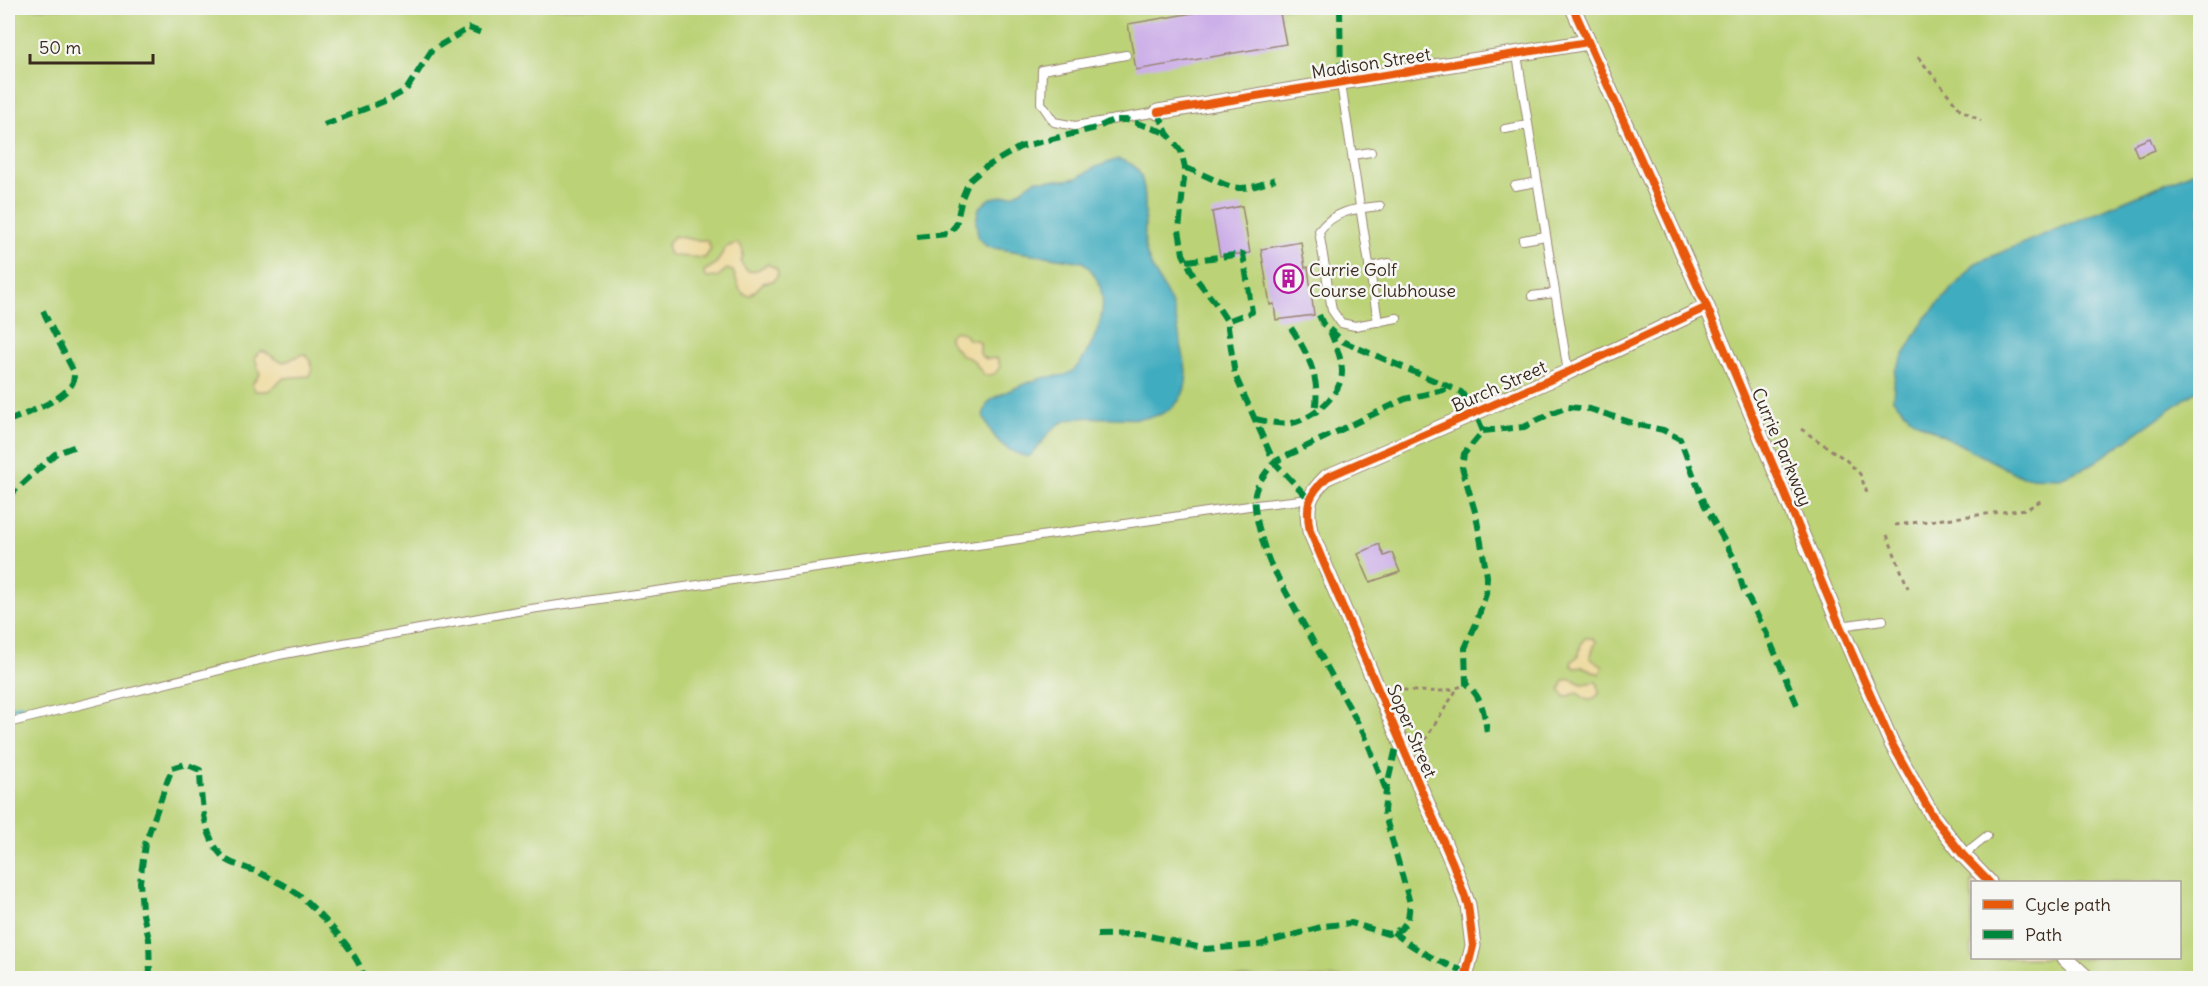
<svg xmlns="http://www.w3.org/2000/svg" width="2208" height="986" font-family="Delius,sans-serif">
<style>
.green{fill:#bbd276;stroke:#7b7e4a;stroke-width:1.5;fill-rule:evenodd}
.sand{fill:#eeda9e;stroke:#94825e;stroke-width:1.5}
.water{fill:#40acbf;stroke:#3e6b6e;stroke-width:1.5}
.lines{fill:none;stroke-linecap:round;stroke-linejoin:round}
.stream{stroke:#40acbf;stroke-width:5}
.building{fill:#ccafe8}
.service-casing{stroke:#988472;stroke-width:10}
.minor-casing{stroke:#988472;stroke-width:17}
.path{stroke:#988472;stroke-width:3;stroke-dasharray:4.5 4.5;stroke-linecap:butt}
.service{stroke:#fff;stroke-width:8}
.minor{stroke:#fff;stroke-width:15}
.quiet{stroke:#00873e;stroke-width:6;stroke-dasharray:12 6;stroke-linecap:butt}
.cycleway-casing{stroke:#f6f6f2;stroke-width:11}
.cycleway{stroke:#e8590c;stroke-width:8}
.labels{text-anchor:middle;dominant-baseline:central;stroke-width:5;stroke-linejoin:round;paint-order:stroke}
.street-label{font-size:18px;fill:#3b2a1e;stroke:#f6f6f2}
.poi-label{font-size:18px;fill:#3b2a1e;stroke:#f6f6f2;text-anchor:start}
</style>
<rect width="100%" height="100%" fill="#f6f6f2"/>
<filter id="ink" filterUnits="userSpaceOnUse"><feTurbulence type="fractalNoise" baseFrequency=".0167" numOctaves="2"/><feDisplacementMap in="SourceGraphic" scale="12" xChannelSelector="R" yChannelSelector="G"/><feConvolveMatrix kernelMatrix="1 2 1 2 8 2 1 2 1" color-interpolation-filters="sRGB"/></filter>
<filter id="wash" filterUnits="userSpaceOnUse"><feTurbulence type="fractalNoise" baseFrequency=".008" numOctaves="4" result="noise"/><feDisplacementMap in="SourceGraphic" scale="24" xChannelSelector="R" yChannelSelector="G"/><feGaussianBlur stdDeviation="1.35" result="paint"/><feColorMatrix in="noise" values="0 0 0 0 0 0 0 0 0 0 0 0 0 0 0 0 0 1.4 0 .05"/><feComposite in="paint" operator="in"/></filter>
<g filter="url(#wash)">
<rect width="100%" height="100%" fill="#f4dfc5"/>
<path class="green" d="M 8,8 L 2200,8 L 2200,978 L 8,978 ZM 1972,882 L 2180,882 L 2180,958 L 1972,958 Z"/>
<path class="sand" d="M 674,236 L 695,240 L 707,240 L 711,249 L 705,258 L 673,256 L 669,253 L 667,245 Z
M 738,243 C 744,248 744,255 741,262 C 748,278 756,270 768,264 L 777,269 L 778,275 L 773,281 L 763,283 L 751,295 L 745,295 L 740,290 L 733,271 L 727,269 L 717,277 L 707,278 L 704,275 L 704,271 C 708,269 714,266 717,262 C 727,250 717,249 738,243 Z
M 955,331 L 963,333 L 969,340 L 977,340 L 980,343 L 980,353 L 982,357 L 987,359 L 997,358 L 1000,366 C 997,374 992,376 984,375 L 973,360 L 960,354 L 949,340 L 949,336 Z
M 262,351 C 269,353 274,359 280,361 C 290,364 295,354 305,354 L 310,360 L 312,369 L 309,376 L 284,378 L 268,391 L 255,391 L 252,384 L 260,374 L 255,358 L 257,354 Z
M 1585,638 L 1593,638 L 1596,641 L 1590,658 L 1603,667 L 1599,674 L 1584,667 L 1575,668 L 1571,665 L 1572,661 L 1579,655 L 1581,643 Z
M 1571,679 L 1582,684 L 1596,682 L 1598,684 L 1599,694 L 1592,700 L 1587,700 L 1577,693 L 1565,697 L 1560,690 L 1564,680 Z"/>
<path class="water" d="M 1118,159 C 1122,160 1127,162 1131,164 C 1152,176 1143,225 1145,246 C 1148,268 1166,287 1173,308 C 1177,319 1178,332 1181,344 C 1186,368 1193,388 1173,407 C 1147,430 1096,409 1063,422 C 1048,428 1041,448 1028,457 C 1004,451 992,438 983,415 C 985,411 986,405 989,402 C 995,395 1038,378 1048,377 C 1056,376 1064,377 1071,372 C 1078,367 1084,358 1088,350 C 1105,320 1111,287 1083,262 L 987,247 L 978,237 L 976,221 L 979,208 L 991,198 L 1015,194 L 1036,180 L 1065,180 L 1077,178 L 1096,167 Z
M 2200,169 L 2200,388 L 2091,465 L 2060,478 L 2022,477 L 1913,420 L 1893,399 L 1895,371 L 1925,318 L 1976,263 Z"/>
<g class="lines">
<path class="stream" d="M 8,709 L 22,706"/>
</g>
<g id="blocks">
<path class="building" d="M 1222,8 L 1279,8 L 1286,44 L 1136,70 L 1128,24 Z
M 2150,138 L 2155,150 L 2138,157 L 2133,145 Z
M 1242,206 L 1250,253 L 1220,256 L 1212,212 Z
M 1301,242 L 1305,268 L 1308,267 L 1314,315 L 1276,320 L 1274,304 L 1270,305 L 1261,249 Z
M 1379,544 L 1384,556 L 1392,553 L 1400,572 L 1370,582 L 1358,554 Z"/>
</g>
</g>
<g filter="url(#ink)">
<use href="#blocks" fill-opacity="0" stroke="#988472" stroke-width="1.5"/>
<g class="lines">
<defs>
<path id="service" d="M 1126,55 L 1042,70 L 1041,103 L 1054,122 L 1075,126 L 1158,112
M 1517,55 L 1568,372
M 1341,84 L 1378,322
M 1505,129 L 1528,125
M 1352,155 L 1371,152
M 1515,186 L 1537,182
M 1380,206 C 1355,209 1335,210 1319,231 L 1332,310 L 1341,323 L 1355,326 L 1397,318
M 1523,240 L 1546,236
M 1369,267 L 1389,263
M 1532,296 L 1555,293
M 1840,626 L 1883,620
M 8,723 L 279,655 L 517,611 L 1256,505 L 1309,499
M 1963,855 L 1987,836"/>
<path id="minor" d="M 1573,8 L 1707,307 L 1840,626 L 1892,744 L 1932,815 L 1963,855 L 1989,882
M 1158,112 L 1588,42
M 2065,958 L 2087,978
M 1465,978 L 1473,946 L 1468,905 L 1453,864 L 1310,531 C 1305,505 1308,495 1327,477 L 1568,372 L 1707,307"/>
</defs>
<use href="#service" class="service-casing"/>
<use href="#minor" class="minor-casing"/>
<path class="path" d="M 1918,57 L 1960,109 L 1981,121
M 1801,429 L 1846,460 L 1860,474 L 1867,493
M 1895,525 L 2027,509 L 2042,500
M 1887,535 L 1908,588
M 1394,689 C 1417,691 1446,695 1466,684
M 1420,748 L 1457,689"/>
<use href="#service" class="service"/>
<use href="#minor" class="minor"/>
<path class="quiet" d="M 1340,8 L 1341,84
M 1158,112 L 1167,133 L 1181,151 L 1185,168 L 1179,230 L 1183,254 L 1194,276 L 1216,304 L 1227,321 L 1235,375 L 1274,462 L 1309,499
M 324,125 L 390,99 L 406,90 L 432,50 L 469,28 L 481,33
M 1185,168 C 1227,181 1229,199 1275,179
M 917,237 L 948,234 L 956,225 L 962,198 L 969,181 L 984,168 L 1020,147 L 1096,128 L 1113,120 L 1127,120 L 1167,133
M 1187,261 L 1243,254 L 1252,312 L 1227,321
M 1319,315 L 1323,324 L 1344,342 L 1461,392 L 1475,412 L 1483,431 L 1464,454 L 1462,467 L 1476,515 L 1487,576 L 1486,594 L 1476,624 L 1465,648 L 1466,684 C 1482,697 1484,712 1487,732
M 1291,328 C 1308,353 1321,380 1315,411
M 1255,419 C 1266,421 1280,425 1292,423 C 1313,419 1342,394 1342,372 C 1342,358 1335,344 1330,331
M 8,421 C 25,414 65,400 73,382 C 74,379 74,375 74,372 L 41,307
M 1483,431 L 1524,427 L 1552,413 L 1568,407 L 1590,409 L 1639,425 L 1663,430 L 1680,439 L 1704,504 L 1734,558 L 1743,588 L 1766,632 L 1798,707
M 8,497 L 55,454 L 76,446
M 1386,790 L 1365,736 L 1270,563 C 1264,548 1252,510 1255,494 C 1257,483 1267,471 1274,462 L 1405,399 L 1452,388
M 1393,932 C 1416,950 1439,963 1467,972
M 1097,935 L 1141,934 L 1206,949 L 1259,945 L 1324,926 L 1351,923 L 1388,934 L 1401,929 L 1408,920 L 1410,903 L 1384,812 L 1386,790 L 1398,739
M 150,978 L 149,939 L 142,910 L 140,882 L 145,844 L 172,768 L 186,764 L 200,770 C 201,797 202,835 223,857 C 230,865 254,869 264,875 C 277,882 293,889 304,899 C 323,917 359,953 364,978"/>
<defs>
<path id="cycleway" d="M 1573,8 L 1707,307 L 1840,626 L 1892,744 L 1932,815 L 1963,855 L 1989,882
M 1158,112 L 1588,42
M 1465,978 L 1473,946 L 1468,905 L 1453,864 L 1310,531 C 1305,505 1308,495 1327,477 L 1568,372 L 1707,307"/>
</defs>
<use href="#cycleway" class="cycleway-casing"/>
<use href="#cycleway" class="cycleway"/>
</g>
</g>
<defs>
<symbol id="building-ring" viewBox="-11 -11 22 22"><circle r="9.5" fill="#f6f6f2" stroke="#b5179e" stroke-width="1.5"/><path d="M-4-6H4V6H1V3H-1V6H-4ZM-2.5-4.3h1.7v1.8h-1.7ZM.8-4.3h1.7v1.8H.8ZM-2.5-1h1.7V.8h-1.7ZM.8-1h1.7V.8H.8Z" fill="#b5179e"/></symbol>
</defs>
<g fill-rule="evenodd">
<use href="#building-ring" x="1272" y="262" width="33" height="33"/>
</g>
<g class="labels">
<g class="street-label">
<text transform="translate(1371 63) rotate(-9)">Madison Street</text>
<text transform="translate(1499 386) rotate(-24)">Burch Street</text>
<text transform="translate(1782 447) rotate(67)">Currie Parkway</text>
<text transform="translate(1412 731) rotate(67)">Soper Street</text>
</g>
<g class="poi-label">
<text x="1309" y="269">Currie Golf<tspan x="1309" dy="21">Course Clubhouse</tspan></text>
</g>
</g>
<rect width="2208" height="986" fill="none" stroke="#f6f6f2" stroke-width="30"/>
<rect x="1971" y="881" width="210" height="78" fill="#f6f6f2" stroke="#aba49d" stroke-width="1.5"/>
<rect x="1983" y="900" width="30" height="9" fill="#e8590c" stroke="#aba49d" stroke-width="1.5"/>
<text x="2025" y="911" font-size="18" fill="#3b2a1e">Cycle path</text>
<rect x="1983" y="930" width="30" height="9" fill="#00873e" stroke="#aba49d" stroke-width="1.5"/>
<text x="2025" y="941" font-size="18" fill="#3b2a1e">Path</text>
<path d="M30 54v9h123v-9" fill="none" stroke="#3b2a1e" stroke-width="3"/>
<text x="39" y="54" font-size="18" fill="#3b2a1e" stroke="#f6f6f2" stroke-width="4.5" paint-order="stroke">50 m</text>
</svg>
